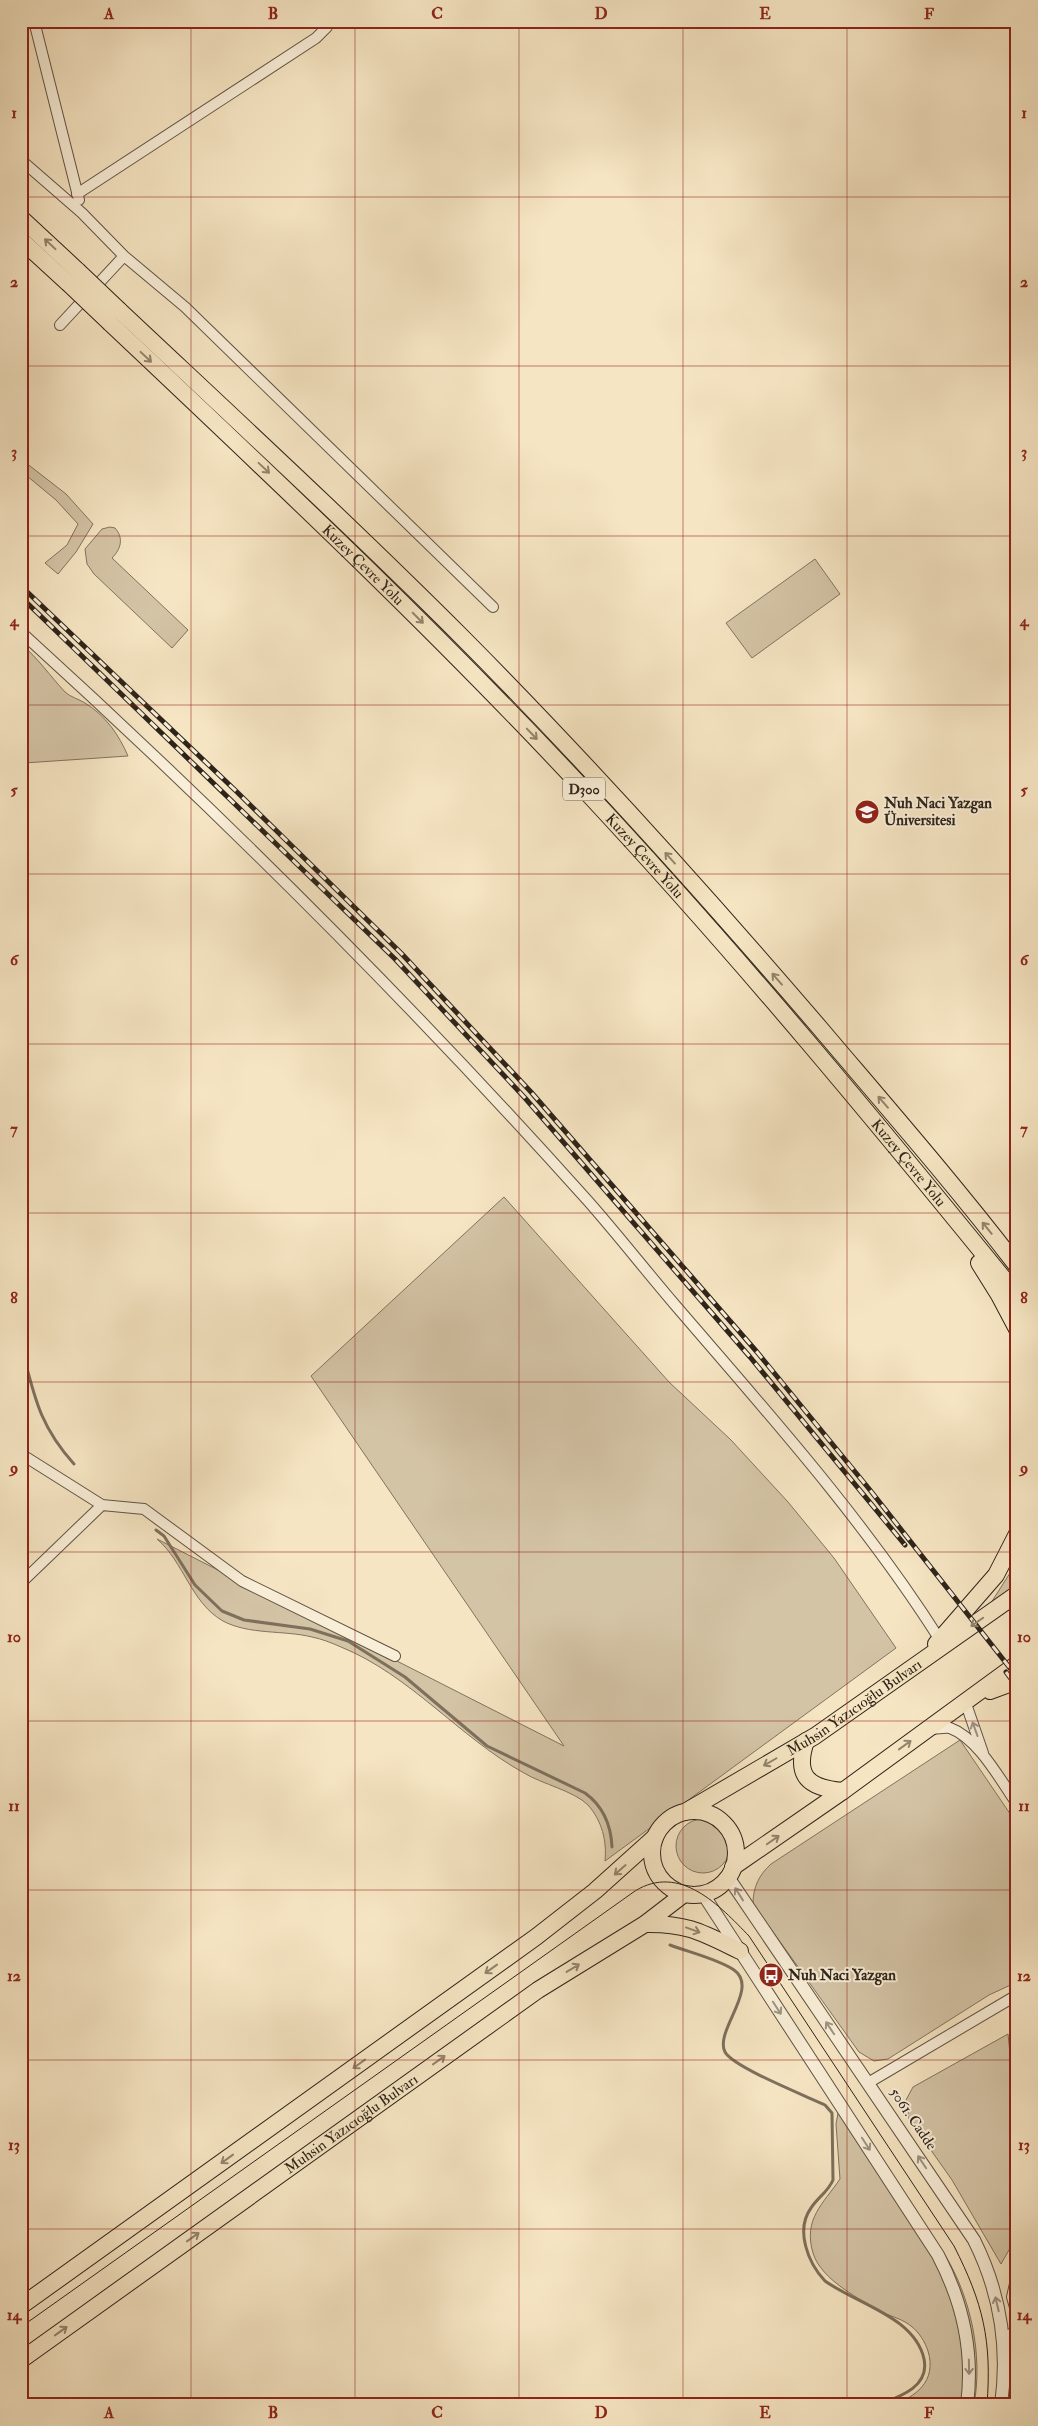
<svg xmlns="http://www.w3.org/2000/svg" width="1038" height="2426" font-family="'IM FELL Double Pica',serif">
<style>
.green{fill:#d4c4a6;stroke:#807460}
.lines{fill:none;stroke-linecap:round;stroke-linejoin:round}
.stream{stroke:#7d705d;stroke-width:3}
.minor-casing{stroke:#5f5444;stroke-width:12}
.tertiary-casing{stroke:#5f5444;stroke-width:14}
.trunk-casing{stroke:#2d241a;stroke-width:18}
.minor{stroke:#f9eed8;stroke-width:10}
.tertiary{stroke:#f9eed8;stroke-width:12}
.trunk{stroke:#f6e5c3;stroke-width:16}
.tram{stroke:#2d241a;stroke-width:1}
.rail-casing{stroke:#2d241a;stroke-width:5}
.rail{stroke:#f9eed8;stroke-width:3;stroke-dasharray:9;stroke-linecap:butt}
.trunk-bridge-casing{stroke:#2d241a;stroke-width:18;stroke-linecap:butt}
.trunk-bridge{stroke:#f6e5c3;stroke-width:16}
.oneway{stroke:#92846e}
.oneway2{stroke:#9d9382}
.grid{fill:none;stroke:#8f2418;stroke-width:1;stroke-opacity:0.55}
.labels{text-anchor:middle;dominant-baseline:central;stroke-width:4;stroke-linejoin:round;paint-order:stroke}
.shield{fill:#f9eed8;stroke:#6a6153;stroke-width:1}
.shield-label{font-size:14px;font-weight:bold;fill:#2d241a}
.street-label{font-size:15px;fill:#2d241a;stroke:#f9eed8}
.poi-label{font-size:15px;font-weight:bold;fill:#2d241a;stroke:#f9eed8;text-anchor:start}
.neatline{fill:none;stroke:#8f2418;stroke-width:2}
.grid-label{font-size:16px;text-anchor:middle;font-weight:bold;fill:#8f2418}
</style>
<rect width="100%" height="100%" fill="#f6e5c3"/>
<filter id="stains"><feTurbulence type="fractalNoise" baseFrequency=".004" numOctaves="4"/><feColorMatrix values="0 0 0 0 .2 0 0 0 0 .09 0 0 0 0 .02 0 0 0 .5 -.17"/></filter>
<radialGradient id="worn" r=".72"><stop offset=".6" stop-color="#630" stop-opacity="0"/><stop offset="1" stop-color="#630" stop-opacity=".3"/></radialGradient>
<path class="green" d="M 21,459 L 66,494 L 93,524 L 76,552 L 58,574 L 45,563 L 67,545 L 78,524 L 56,500 L 21,471 Z
M 110,527 L 115,528 C 124,538 121,549 112,558 L 188,630 L 172,648 L 94,574 L 87,564 L 85,549 L 102,529 Z
M 815,559 L 840,594 L 752,658 L 726,623 Z
M 21,644 C 38,658 50,676 65,692 C 70,697 79,699 85,703 C 106,716 119,735 128,756 L 24,763 L 21,746 Z
M 504,1197 L 669,1382 L 731,1440 L 788,1502 L 834,1558 L 896,1648 L 605,1861 C 607,1841 602,1821 588,1805 C 574,1791 542,1784 524,1773 C 459,1737 410,1675 341,1647 C 332,1643 322,1639 312,1637 C 284,1630 249,1635 223,1621 C 191,1603 184,1562 157,1539 L 564,1746 L 311,1376 Z
M 1017,1562 L 1017,1591 L 989,1606 Z
M 960,1740 L 1017,1824 L 1017,1982 L 989,1995 L 888,2059 L 874,2061 L 859,2052 L 753,1904 C 753,1887 759,1875 771,1864 Z
M676 1846a27 27 0 1 1 54 0a27 27 0 1 1-54 0Z
M 1008,2034 L 1017,2123 L 1017,2236 L 1001,2264 L 952,2180 L 909,2119 L 906,2100 L 913,2087 Z
M 839,2108 L 945,2255 C 971,2298 983,2355 974,2405 L 890,2405 C 916,2398 937,2381 928,2351 C 925,2342 919,2332 911,2326 C 904,2320 893,2317 884,2313 C 861,2300 821,2280 813,2253 C 803,2219 823,2204 840,2179 L 836,2124 Z"/>
<g class="lines">
<path class="stream" d="M 21,1345 C 34,1394 38,1424 74,1464
M 156,1530 L 164,1536 L 195,1585 L 222,1611 L 244,1620 L 310,1629 L 348,1641 L 405,1677 L 487,1746 L 585,1793 C 603,1806 611,1825 612,1847
M 670,1945 C 688,1952 718,1959 734,1970 C 760,1988 714,2031 725,2052 C 733,2067 806,2096 825,2105 L 832,2113 L 833,2180 C 828,2192 818,2197 811,2208 C 795,2230 808,2263 825,2281 C 857,2304 915,2317 924,2359 C 930,2387 899,2397 878,2405"/>
<defs>
<path id="minor" d="M 34,21 L 79,200
M 21,160 L 82,213 L 124,256 L 185,307 L 493,607
M 77,194 L 316,38 L 327,27
M 60,325 L 124,256
M 21,632 C 219,812 409,1001 588,1201 C 618,1235 646,1271 676,1306 C 768,1413 864,1520 940,1640
M 21,1454 L 102,1505
M 21,1583 L 102,1505 L 144,1509 L 242,1581 L 395,1656
M 965,1701 L 983,1753
M 931,1729 C 937,1729 945,1727 950,1728 C 978,1738 1001,1781 1017,1804
M 868,2083 L 1017,1995
M 1017,2275 L 1012,2297 L 1017,2314
M 1003,2339 L 1017,2330"/>
<path id="tertiary" d="M 728,1877 L 974,2240 C 1000,2292 1009,2348 1001,2405
M 703,1894 L 938,2255 C 963,2303 974,2351 967,2405"/>
<g id="trunk">
<path d="M 21,218 L 78,271"/>
<path d="M 21,240 L 68,283"/>
<path d="M 119,310 C 235,419 351,526 463,638 C 587,763 705,894 819,1027 C 886,1106 954,1184 1017,1266"/>
<path id="s1" d="M 110,323 C 274,478 438,632 591,797 C 740,957 879,1125 1017,1295"/>
<path d="M 979,1263 L 999,1295 L 1017,1329"/>
<path d="M 936,1644 L 996,1575 L 1017,1534"/>
<path d="M 990,1691 L 1017,1681"/>
<path d="M 806,1741 C 794,1777 809,1788 843,1791"/>
<circle cx="694" cy="1853" r="42"/>
<path id="s2" d="M 685,1812 L 815,1736 L 1017,1594"/>
<path d="M 733,1867 L 843,1791 L 1017,1664"/>
<path d="M 645,1924 C 687,1923 703,1933 740,1951"/>
<path d="M 21,2306 L 536,1937 L 595,1891 L 655,1837"/>
<path id="s3" d="M 21,2360 L 538,1990 L 645,1924 L 684,1894"/>
</g>
</defs>
<use href="#minor" class="minor-casing"/>
<use href="#tertiary" class="tertiary-casing"/>
<use href="#trunk" class="trunk-casing"/>
<use href="#minor" class="minor"/>
<use href="#tertiary" class="tertiary"/>
<use href="#trunk" class="trunk"/>
<path class="tram" d="M 21,2327 L 635,1891 C 680,1863 720,1906 749,1936 L 954,2246 C 983,2303 992,2340 987,2405"/>
<defs>
<path id="rail" d="M 21,586 L 236,791 L 401,953 L 531,1092 L 757,1352 L 870,1490 L 1017,1677
M 21,597 L 395,959 L 525,1098 L 750,1357 L 905,1545
M 1006,1672 L 1017,1687"/>
</defs>
<use href="#rail" class="rail-casing"/>
<use href="#rail" class="rail"/>
<defs>
<path id="trunk-bridge" d="M 78,271 L 119,310
M 68,283 L 110,323"/>
</defs>
<use href="#trunk-bridge" class="trunk-bridge-casing"/>
<use href="#trunk-bridge" class="trunk-bridge"/>
</g>
<defs><path id="oneway-shaft" d="M-6 0H5M1.5-3L5.5 0L1.5 3" fill="none" stroke-width="1.6" stroke-linecap="round" stroke-linejoin="round" transform="scale(1.25)"/></defs>
<g class="oneway">
<use href="#oneway-shaft" transform="translate(50 244) rotate(-137)"/>
<use href="#oneway-shaft" transform="translate(146 357) rotate(43)"/>
<use href="#oneway-shaft" transform="translate(264 468) rotate(43)"/>
<use href="#oneway-shaft" transform="translate(418 618) rotate(45)"/>
<use href="#oneway-shaft" transform="translate(532 734) rotate(46)"/>
<use href="#oneway-shaft" transform="translate(670 858) rotate(-132)"/>
<use href="#oneway-shaft" transform="translate(777 979) rotate(-131)"/>
<use href="#oneway-shaft" transform="translate(883 1102) rotate(-131)"/>
<use href="#oneway-shaft" transform="translate(987 1228) rotate(-129)"/>
<use href="#oneway-shaft" transform="translate(977 1622) rotate(145)"/>
<use href="#oneway-shaft" transform="translate(905 1745) rotate(-36)"/>
<use href="#oneway-shaft" transform="translate(770 1762) rotate(150)"/>
<use href="#oneway-shaft" transform="translate(773 1840) rotate(-35)"/>
<use href="#oneway-shaft" transform="translate(620 1870) rotate(139)"/>
<use href="#oneway-shaft" transform="translate(693 1930) rotate(20)"/>
<use href="#oneway-shaft" transform="translate(573 1968) rotate(-31)"/>
<use href="#oneway-shaft" transform="translate(491 1969) rotate(144)"/>
<use href="#oneway-shaft" transform="translate(439 2060) rotate(-36)"/>
<use href="#oneway-shaft" transform="translate(359 2064) rotate(144)"/>
<use href="#oneway-shaft" transform="translate(227 2159) rotate(144)"/>
<use href="#oneway-shaft" transform="translate(193 2237) rotate(-36)"/>
<use href="#oneway-shaft" transform="translate(61 2331) rotate(-36)"/>
</g>
<g class="oneway2">
<use href="#oneway-shaft" transform="translate(975 1729) rotate(-110)"/>
<use href="#oneway-shaft" transform="translate(739 1894) rotate(-122)"/>
<use href="#oneway-shaft" transform="translate(777 2008) rotate(57)"/>
<use href="#oneway-shaft" transform="translate(830 2028) rotate(-124)"/>
<use href="#oneway-shaft" transform="translate(866 2144) rotate(57)"/>
<use href="#oneway-shaft" transform="translate(922 2162) rotate(-124)"/>
<use href="#oneway-shaft" transform="translate(997 2304) rotate(-103)"/>
<use href="#oneway-shaft" transform="translate(969 2367) rotate(89)"/>
</g>
<path class="grid" d="M 191,21 L 191,2405M 355,21 L 355,2405M 519,21 L 519,2405M 683,21 L 683,2405M 847,21 L 847,2405M 21,197 L 1017,197M 21,366 L 1017,366M 21,536 L 1017,536M 21,705 L 1017,705M 21,874 L 1017,874M 21,1044 L 1017,1044M 21,1213 L 1017,1213M 21,1382 L 1017,1382M 21,1552 L 1017,1552M 21,1721 L 1017,1721M 21,1890 L 1017,1890M 21,2060 L 1017,2060M 21,2229 L 1017,2229"/>
<defs>
<symbol id="university-disc" viewBox="-11 -11 22 22"><circle r="9.5" fill="#8f2418" stroke="#f9eed8"/><path d="M0-5L7-2L0 1L-7-2ZM-4 1L0 2.5L4 1V4Q0 6-4 4Z" fill="#fff"/></symbol>
<symbol id="bus-disc" viewBox="-11 -11 22 22"><circle r="9.5" fill="#8f2418" stroke="#f9eed8"/><path d="M-5-6H5V4H4V6H2V4H-2V6H-4V4H-5ZM-3.5-4V0h7V-4ZM-3.5 1.2v1.5H-2V1.2ZM2 1.2v1.5H3.5V1.2Z" fill="#fff"/></symbol>
</defs>
<g fill-rule="evenodd">
<use href="#university-disc" x="853" y="798" width="28" height="28"/>
<use href="#bus-disc" x="757" y="1961" width="28" height="28"/>
</g>
<g class="labels">
<rect class="shield" x="563" y="777.5" width="42" height="23" rx="4"/>
<g class="shield-label">
<text x="584" y="789">D300</text>
</g>
<g class="street-label">
<text stroke="none"><textPath href="#s1" startOffset="350">Kuzey Çevre Yolu</textPath></text>
<text stroke="none"><textPath href="#s1" startOffset="755">Kuzey Çevre Yolu</textPath></text>
<text stroke="none"><textPath href="#s1" startOffset="1160">Kuzey Çevre Yolu</textPath></text>
<text stroke="none"><textPath href="#s2" startOffset="199">Muhsin Yazıcıoğlu Bulvarı</textPath></text>
<text transform="translate(913 2119) rotate(56)">5061. Cadde</text>
<text stroke="none"><textPath href="#s3" startOffset="406">Muhsin Yazıcıoğlu Bulvarı</textPath></text>
</g>
<g class="poi-label">
<text x="884" y="803">Nuh Naci Yazgan<tspan x="884" dy="17">Üniversitesi</tspan></text>
<text x="788" y="1975">Nuh Naci Yazgan</text>
</g>
</g>
<rect width="1038" height="2426" fill="none" stroke="#f6e5c3" stroke-width="55"/>
<rect x="28" y="28" width="982" height="2370" class="neatline"/>
<g class="grid-label">
<text x="109" y="19">A</text>
<text x="273" y="19">B</text>
<text x="437" y="19">C</text>
<text x="601" y="19">D</text>
<text x="765" y="19">E</text>
<text x="929" y="19">F</text>
<text x="14" y="118">1</text>
<text x="1024" y="118">1</text>
<text x="14" y="287">2</text>
<text x="1024" y="287">2</text>
<text x="14" y="457">3</text>
<text x="1024" y="457">3</text>
<text x="14" y="626">4</text>
<text x="1024" y="626">4</text>
<text x="14" y="795">5</text>
<text x="1024" y="795">5</text>
<text x="14" y="965">6</text>
<text x="1024" y="965">6</text>
<text x="14" y="1134">7</text>
<text x="1024" y="1134">7</text>
<text x="14" y="1303">8</text>
<text x="1024" y="1303">8</text>
<text x="14" y="1473">9</text>
<text x="1024" y="1473">9</text>
<text x="14" y="1642">10</text>
<text x="1024" y="1642">10</text>
<text x="14" y="1811">11</text>
<text x="1024" y="1811">11</text>
<text x="14" y="1981">12</text>
<text x="1024" y="1981">12</text>
<text x="14" y="2150">13</text>
<text x="1024" y="2150">13</text>
<text x="14" y="2320">14</text>
<text x="1024" y="2320">14</text>
<text x="109" y="2418">A</text>
<text x="273" y="2418">B</text>
<text x="437" y="2418">C</text>
<text x="601" y="2418">D</text>
<text x="765" y="2418">E</text>
<text x="929" y="2418">F</text>
</g>
<rect width="100%" height="100%" filter="url(#stains)"/>
<rect width="100%" height="100%" fill="url(#worn)"/>
</svg>
